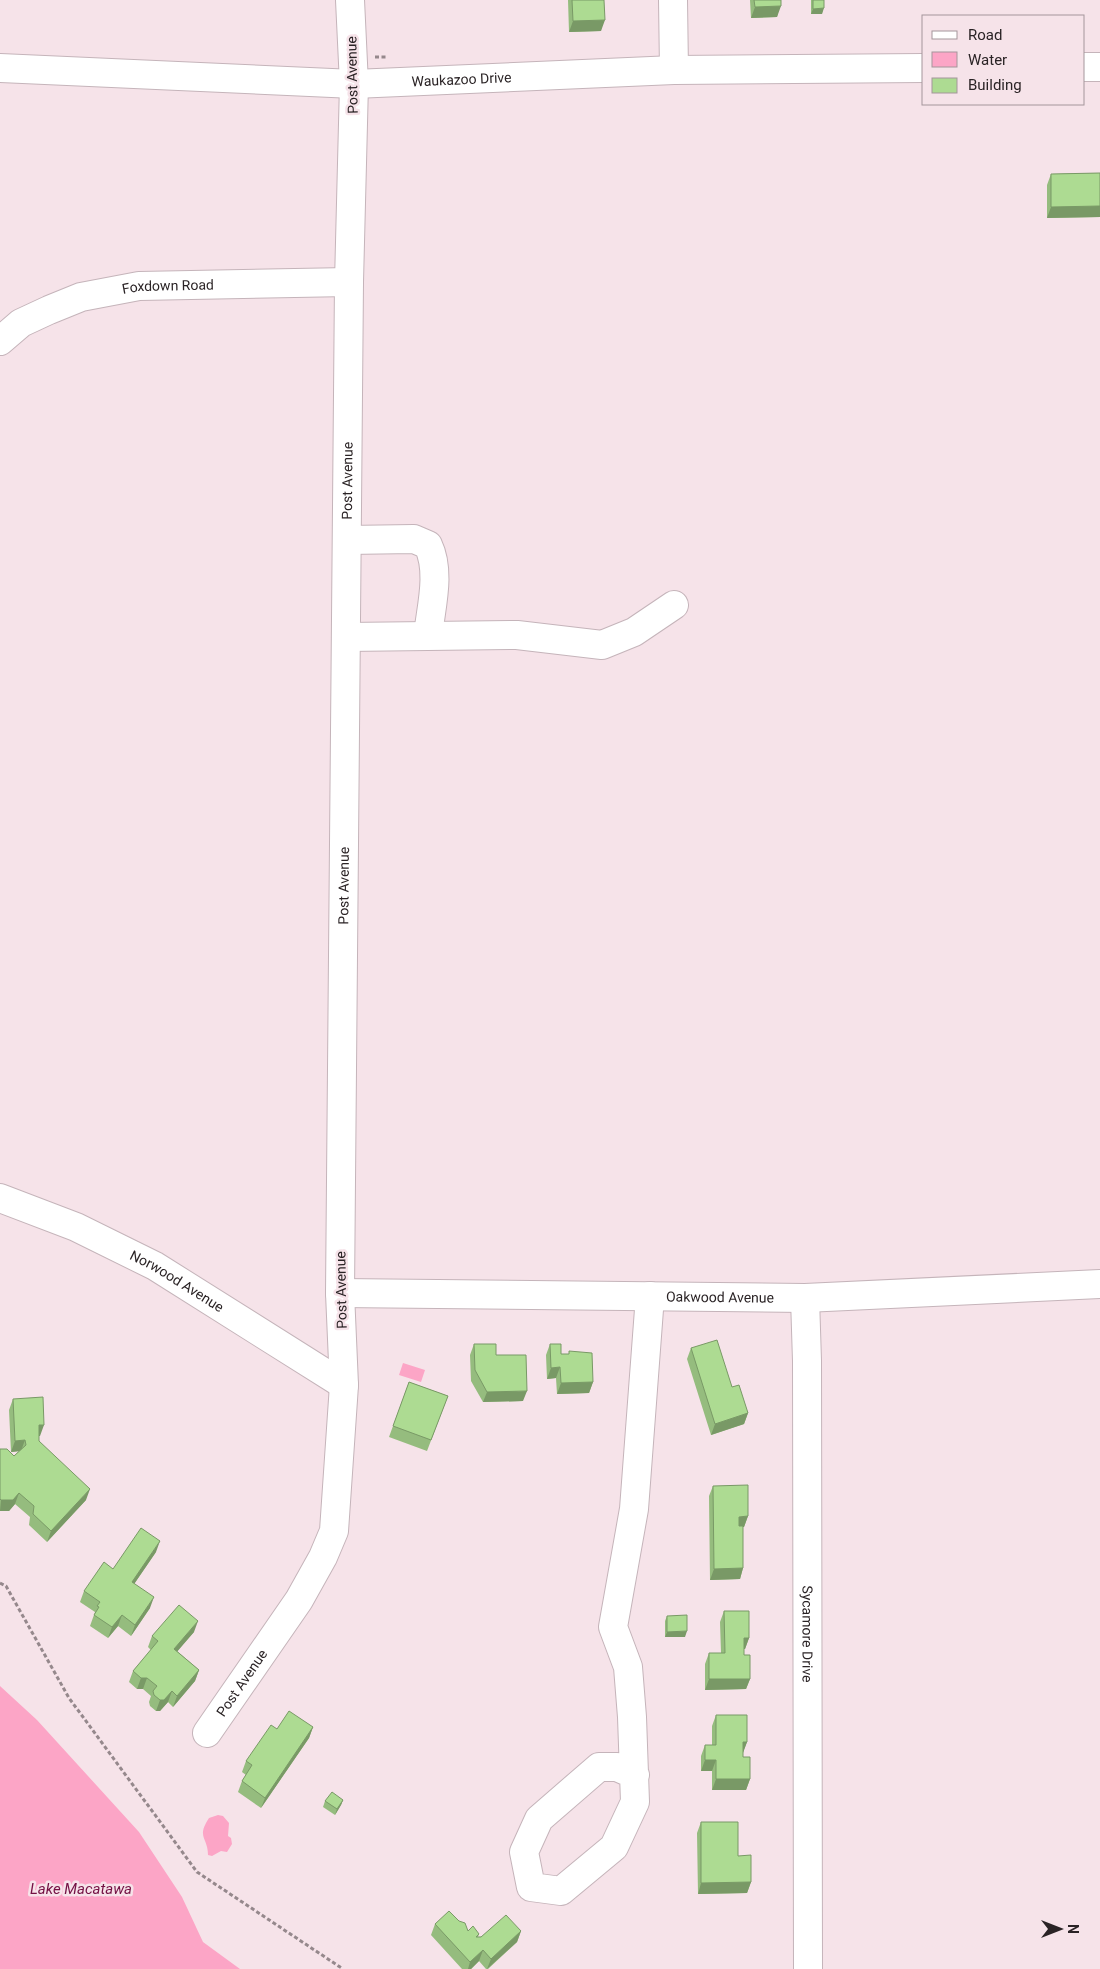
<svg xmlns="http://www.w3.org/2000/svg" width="1100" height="1969" font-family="Roboto,sans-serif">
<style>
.water{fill:#fca5c6}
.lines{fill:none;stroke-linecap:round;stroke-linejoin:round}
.minor-casing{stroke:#c5b4ba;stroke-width:30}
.path{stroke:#95888c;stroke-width:3;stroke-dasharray:4 2.5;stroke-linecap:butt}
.minor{stroke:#fff;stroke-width:28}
.wall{fill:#95bc7e}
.shaded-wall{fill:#799966}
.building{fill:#addb92;stroke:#799966}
.labels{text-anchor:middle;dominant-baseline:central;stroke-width:5;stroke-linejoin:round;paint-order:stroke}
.street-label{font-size:14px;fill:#2a2325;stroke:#f6e3e9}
.water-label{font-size:15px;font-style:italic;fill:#741144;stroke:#f6e3e9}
</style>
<rect width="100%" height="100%" fill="#f6e3e9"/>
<path class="water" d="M 403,1363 L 425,1370 L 421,1382 L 399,1375 Z
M 0,1686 L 37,1720 L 139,1832 L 182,1897 L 203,1942 L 240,1969 L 0,1969 Z
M 218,1815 L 223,1816 L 229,1823 L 228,1836 L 231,1838 L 232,1844 L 227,1852 L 221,1851 L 212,1856 L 208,1855 C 208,1837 196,1838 209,1818 Z"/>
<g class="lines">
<defs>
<g id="minor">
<path d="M 673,0 L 674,70"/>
<path d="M 1084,67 L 1100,67"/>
<path id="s1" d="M 0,68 L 354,84 L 674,70 L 924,68"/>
<path id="s2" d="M 0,341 L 21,323 L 49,310 L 81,297 L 139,286 L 349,282"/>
<path d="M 347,540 L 414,539 L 428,545 C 441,572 431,607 428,635"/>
<path d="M 346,637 L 517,635 L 602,645 L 634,632 L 674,605"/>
<path id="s3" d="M 0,1198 L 76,1227 L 155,1266 L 344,1385"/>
<path id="s4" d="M 340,1293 L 805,1298 L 1100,1284"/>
<path id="s5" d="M 805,1298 L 807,1361 L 808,1969"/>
<path id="s6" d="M 207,1733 L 299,1600 L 323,1557 L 334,1531 L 344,1385 L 340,1293 L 349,282 L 354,84 L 350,0"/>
<path d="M 635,1775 L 617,1767 L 599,1767 L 539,1819 L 524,1852 L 531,1887 L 561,1891 L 614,1847 L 635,1802 L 632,1717 L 628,1667 L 613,1627 L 634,1509 L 650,1296"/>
</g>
</defs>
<use href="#minor" class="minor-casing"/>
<path class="path" d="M 375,57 L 388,57
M 0,1583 L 6,1586 L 69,1698 L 197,1872 L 343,1969"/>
<use href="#minor" class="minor"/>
</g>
<path class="wall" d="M 568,0 L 604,0 L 601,31 L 569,32 Z
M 750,0 L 781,0 L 777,17 L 751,18 Z
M 811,0 L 824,0 L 822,14 L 811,14 Z
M 1100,173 L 1100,217 L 1047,218 L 1047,185 L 1051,174 Z
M 474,1344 L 496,1355 L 523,1401 L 483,1402 L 471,1381 L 470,1355 Z
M 550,1344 L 561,1354 L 569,1354 L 569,1351 L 593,1382 L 589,1393 L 557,1394 L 556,1378 L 547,1379 L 546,1355 Z
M 691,1348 L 732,1387 L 748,1413 L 744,1424 L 711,1435 L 687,1359 Z
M 409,1382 L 448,1396 L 427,1451 L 389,1437 Z
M 13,1399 L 40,1436 L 39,1436 L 39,1441 L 86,1500 L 47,1542 L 29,1525 L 30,1517 L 15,1504 L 9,1511 L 0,1511 L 0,1449 L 14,1456 L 19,1451 L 11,1452 L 9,1410 Z
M 713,1486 L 748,1516 L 744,1527 L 743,1527 L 743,1568 L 740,1579 L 710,1580 L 709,1496 Z
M 156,1552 L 134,1584 L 150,1608 L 131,1636 L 118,1626 L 108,1638 L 90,1626 L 95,1612 L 80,1602 L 84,1591 L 113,1569 Z
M 724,1611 L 749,1638 L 745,1649 L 744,1649 L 744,1655 L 750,1679 L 746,1689 L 705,1690 L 705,1664 L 709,1653 L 721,1653 L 720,1622 Z
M 667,1616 L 685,1637 L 665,1637 L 665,1621 Z
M 194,1632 L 177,1651 L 199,1670 L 195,1681 L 173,1707 L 168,1702 L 160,1711 L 156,1711 L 150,1706 L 149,1702 L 151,1696 L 143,1689 L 137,1689 L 129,1682 L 133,1671 L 151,1650 L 148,1647 L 152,1636 Z
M 716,1715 L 747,1742 L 743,1752 L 743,1757 L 750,1779 L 746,1790 L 712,1790 L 712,1771 L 701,1771 L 701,1756 L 705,1745 L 712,1745 L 712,1726 Z
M 313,1727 L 309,1738 L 261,1808 L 238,1792 L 242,1781 L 246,1775 L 242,1772 L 246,1761 L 277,1729 Z
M 343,1800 L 341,1805 L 335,1815 L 323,1807 L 325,1801 Z
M 701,1822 L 738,1856 L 751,1882 L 747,1893 L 698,1894 L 697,1833 Z
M 435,1924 L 479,1934 L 478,1937 L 521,1931 L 517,1942 L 488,1969 L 486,1969 L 479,1961 L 471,1969 L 462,1969 L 431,1935 Z"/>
<path class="shaded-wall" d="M 781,6 L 777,17 L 751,18 L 755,7 Z
M 824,8 L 822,14 L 811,14 L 813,9 Z
M 605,20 L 601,31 L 569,32 L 573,21 Z
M 1100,206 L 1100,217 L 1047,218 L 1051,207 Z
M 560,1367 L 556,1378 L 547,1379 L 551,1368 Z
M 593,1382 L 589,1393 L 557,1394 L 561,1383 Z
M 527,1391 L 523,1401 L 483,1402 L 487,1392 Z
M 748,1413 L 744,1424 L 711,1435 L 715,1424 Z
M 39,1425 L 44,1425 L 40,1436 L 35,1436 Z
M 25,1440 L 21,1451 L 11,1452 L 15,1441 Z
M 90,1489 L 86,1500 L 47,1542 L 51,1531 Z
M 19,1493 L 15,1504 L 9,1511 L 0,1511 L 1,1500 Z
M 748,1516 L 744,1527 L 735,1528 L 739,1517 Z
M 160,1541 L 156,1552 L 128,1593 L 132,1582 Z
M 743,1568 L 740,1579 L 710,1580 L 714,1569 Z
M 154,1597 L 150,1608 L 131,1636 L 135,1625 Z
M 122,1615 L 118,1626 L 108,1638 L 112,1627 Z
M 198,1621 L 194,1632 L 170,1660 L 174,1649 Z
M 687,1631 L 685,1637 L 665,1637 L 667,1632 Z
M 744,1638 L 749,1638 L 745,1649 L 741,1649 Z
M 199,1670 L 195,1681 L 173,1707 L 177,1696 Z
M 141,1678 L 147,1678 L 143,1689 L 137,1689 Z
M 709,1679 L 750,1679 L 746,1689 L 705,1690 Z
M 172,1691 L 168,1702 L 160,1711 L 156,1711 L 160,1700 Z
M 313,1727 L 309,1738 L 261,1808 L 265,1798 Z
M 743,1742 L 747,1742 L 743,1753 Z
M 705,1760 L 716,1760 L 712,1771 L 701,1771 Z
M 716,1779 L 750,1779 L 746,1790 L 712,1790 Z
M 343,1800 L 341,1805 L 335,1815 L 337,1809 Z
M 751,1882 L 747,1893 L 698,1894 L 701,1883 Z
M 521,1931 L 517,1942 L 487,1969 L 491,1959 Z
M 483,1950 L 479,1961 L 471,1969 L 468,1969 L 470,1962 Z"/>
<path class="building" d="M 572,0 L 604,0 L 605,20 L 573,21 Z
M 754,0 L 781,0 L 781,6 L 755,7 Z
M 813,0 L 824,0 L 824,8 L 813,9 Z
M 1100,173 L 1100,206 L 1051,207 L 1051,174 Z
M 717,1340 L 732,1387 L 739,1385 L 748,1413 L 715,1424 L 691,1348 Z
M 474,1344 L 496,1344 L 496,1355 L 526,1355 L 527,1391 L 487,1392 L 475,1370 Z
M 550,1344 L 561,1344 L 561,1354 L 569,1354 L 569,1351 L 592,1353 L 593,1382 L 561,1383 L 560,1367 L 551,1368 Z
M 409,1382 L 448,1396 L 431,1440 L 393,1426 Z
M 43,1397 L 44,1425 L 39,1425 L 39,1441 L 90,1489 L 51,1531 L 33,1514 L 34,1506 L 19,1493 L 13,1500 L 1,1500 L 0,1499 L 0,1449 L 7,1449 L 14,1456 L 26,1445 L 25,1440 L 15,1441 L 13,1399 Z
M 748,1485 L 748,1516 L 739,1517 L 739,1526 L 743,1526 L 743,1568 L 714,1569 L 713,1486 Z
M 141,1528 L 160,1541 L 132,1582 L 154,1597 L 135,1625 L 122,1615 L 112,1627 L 94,1615 L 99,1607 L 97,1606 L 100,1602 L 84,1591 L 104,1562 L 113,1569 Z
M 179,1605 L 198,1621 L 174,1649 L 199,1670 L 177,1696 L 172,1691 L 164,1700 L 160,1700 L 154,1695 L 153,1691 L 157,1686 L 147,1678 L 141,1678 L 133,1671 L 158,1641 L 152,1636 Z
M 724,1611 L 749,1611 L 749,1638 L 744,1638 L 744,1655 L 750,1655 L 750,1679 L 709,1679 L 709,1653 L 725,1653 Z
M 687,1615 L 687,1631 L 667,1632 L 667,1616 Z
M 289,1711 L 313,1727 L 265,1798 L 242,1781 L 252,1765 L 246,1761 L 271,1725 L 277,1729 Z
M 716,1715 L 747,1715 L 747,1742 L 743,1742 L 743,1757 L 750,1757 L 750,1779 L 716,1779 L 716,1760 L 705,1760 L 705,1745 L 716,1745 Z
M 332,1792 L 343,1800 L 337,1809 L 325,1801 Z
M 701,1822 L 738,1822 L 738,1856 L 751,1855 L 751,1882 L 701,1883 Z
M 449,1911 L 459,1921 L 465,1923 L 468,1931 L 473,1926 L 479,1934 L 476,1937 L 481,1937 L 506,1915 L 521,1931 L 491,1959 L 483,1950 L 470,1962 L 435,1924 Z"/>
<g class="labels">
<g class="street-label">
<text transform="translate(352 75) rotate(-91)">Post Avenue</text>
<text stroke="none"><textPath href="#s1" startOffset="462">Waukazoo Drive</textPath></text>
<text stroke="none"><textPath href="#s2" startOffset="181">Foxdown Road</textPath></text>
<text stroke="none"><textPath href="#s6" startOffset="1290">Post Avenue</textPath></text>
<text stroke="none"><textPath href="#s6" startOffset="885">Post Avenue</textPath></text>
<text stroke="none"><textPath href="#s3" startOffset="196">Norwood Avenue</textPath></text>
<text transform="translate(341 1290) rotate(-91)">Post Avenue</text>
<text stroke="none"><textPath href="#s4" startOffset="380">Oakwood Avenue</textPath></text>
<text stroke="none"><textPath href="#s5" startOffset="336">Sycamore Drive</textPath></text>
<text stroke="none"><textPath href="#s6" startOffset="61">Post Avenue</textPath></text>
</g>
<g class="water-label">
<text x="81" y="1889">Lake Macatawa</text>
</g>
</g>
<rect x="922" y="15" width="162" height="90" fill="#f6e3e9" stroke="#a4969b"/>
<rect x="932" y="31" width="25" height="8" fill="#ffffff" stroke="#a4969b"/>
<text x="968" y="40" font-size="15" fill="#2a2325">Road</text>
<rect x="932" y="52" width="25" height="15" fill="#fca5c6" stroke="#a4969b"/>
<text x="968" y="65" font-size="15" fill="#2a2325">Water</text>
<rect x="932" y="78" width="25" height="15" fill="#addb92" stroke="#a4969b"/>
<text x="968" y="90" font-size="15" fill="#2a2325">Building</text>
<g transform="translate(1060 1929) rotate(90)" stroke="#f6e3e9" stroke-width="4" paint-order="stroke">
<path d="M0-4L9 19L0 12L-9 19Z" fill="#2a2325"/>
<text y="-8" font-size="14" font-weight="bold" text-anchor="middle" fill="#2a2325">N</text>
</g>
</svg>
